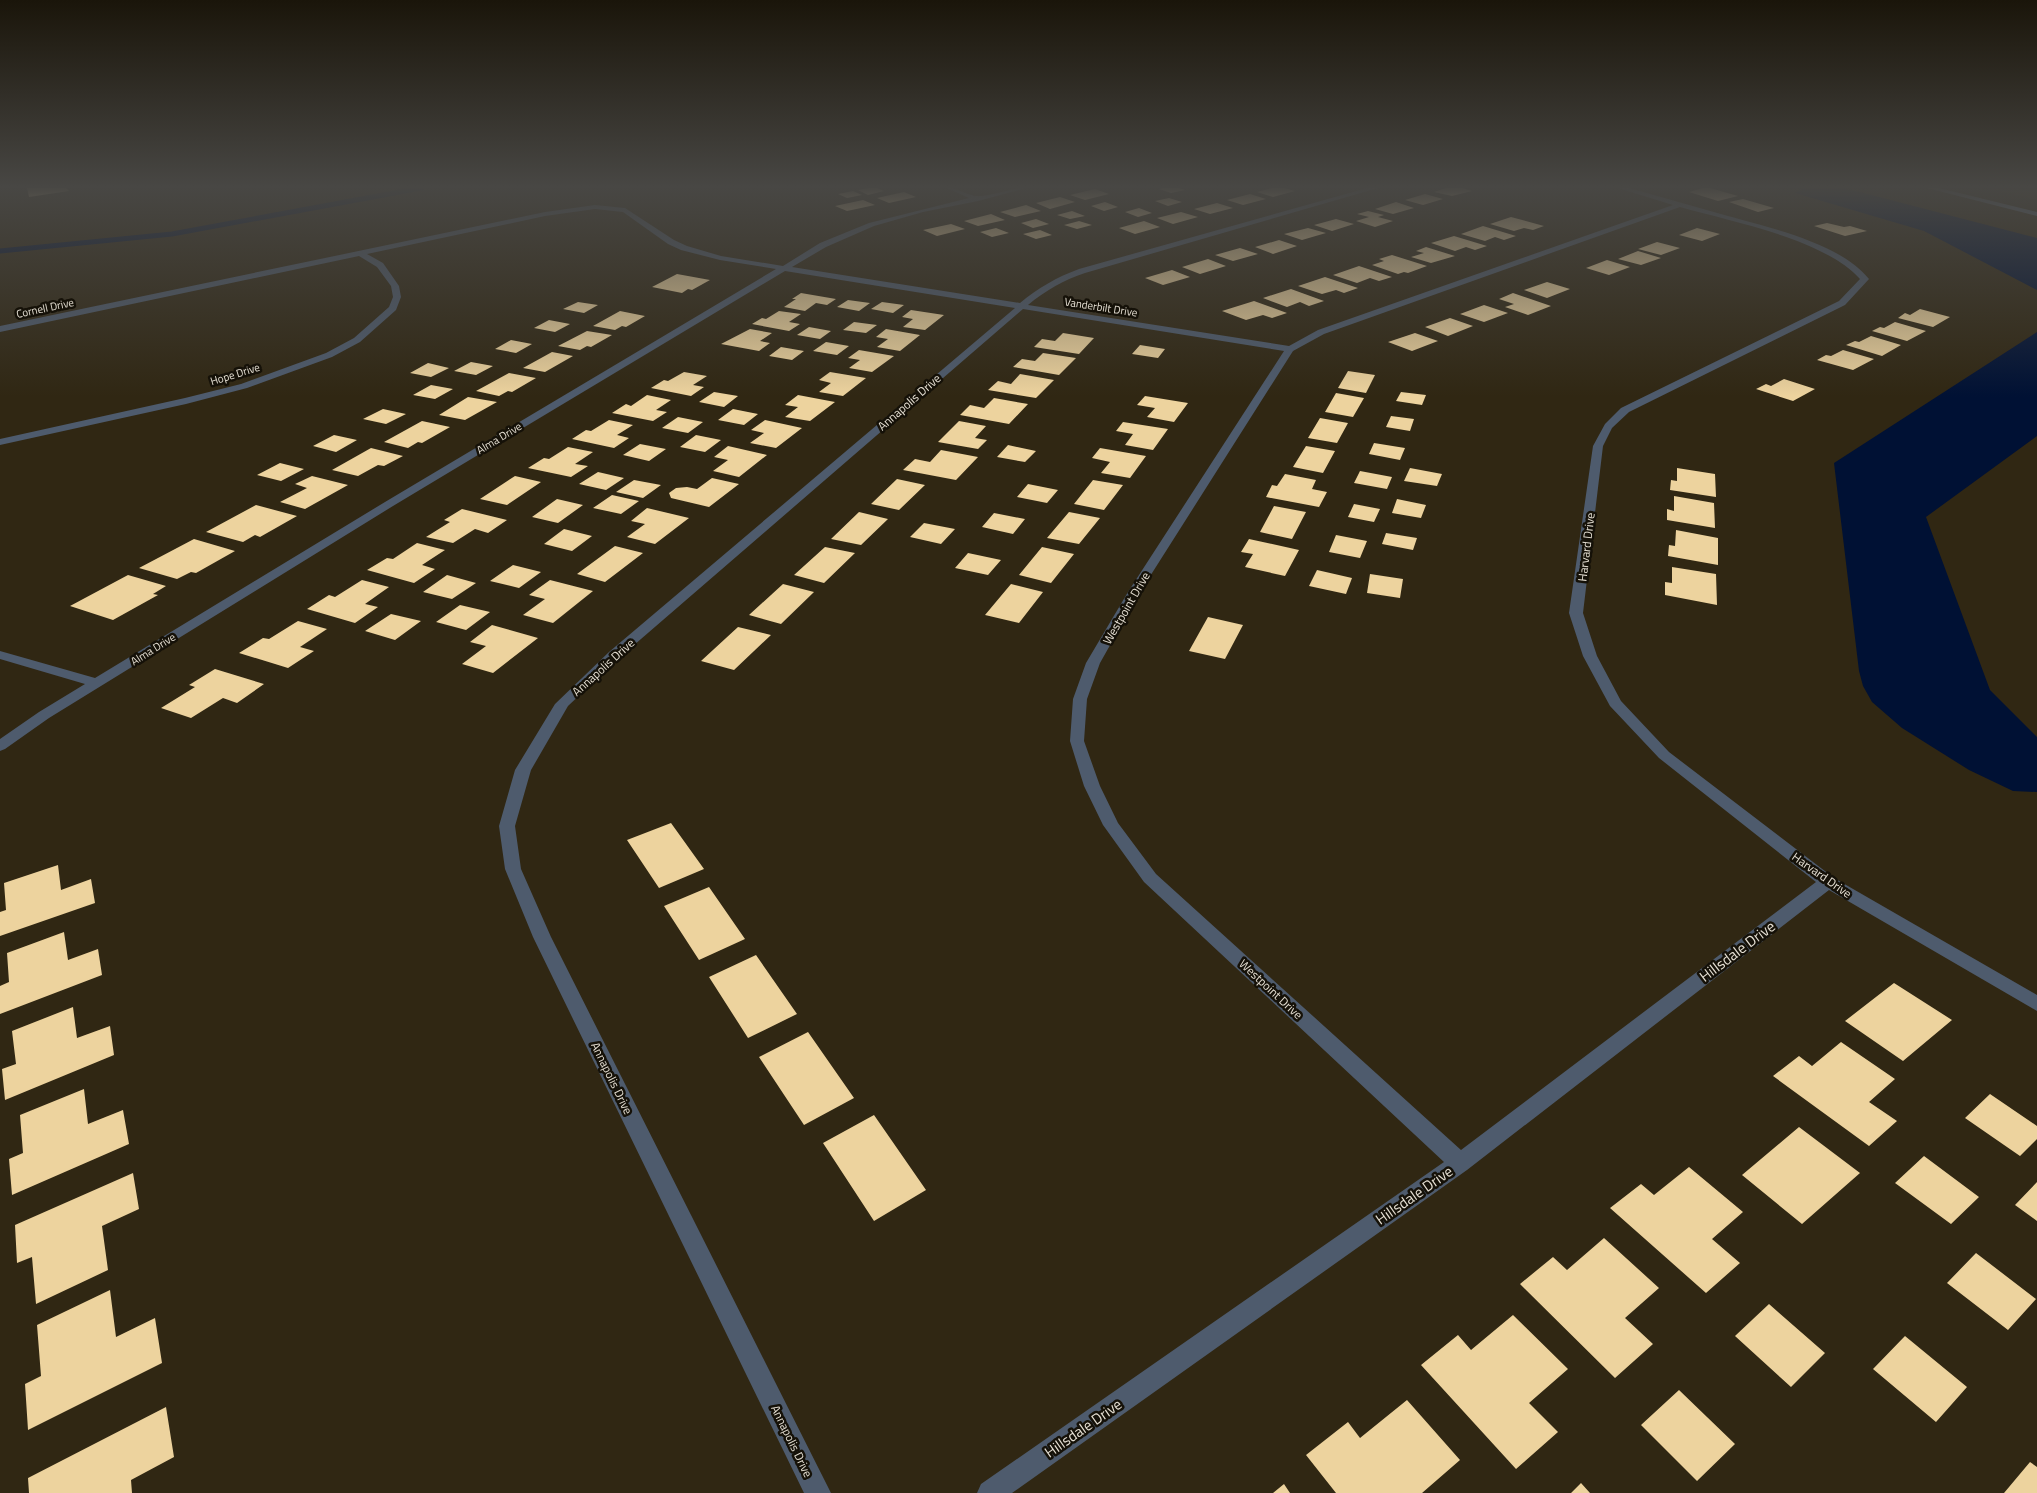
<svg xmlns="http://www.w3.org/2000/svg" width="2037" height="1493" font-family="'Titillium Web',sans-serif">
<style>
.built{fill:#3a2e13}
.water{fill:#001134}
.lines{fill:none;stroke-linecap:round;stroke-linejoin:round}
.stream{stroke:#001134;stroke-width:5}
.building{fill:#edd39e}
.street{fill:#4e5b6d;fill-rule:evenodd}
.secondary{fill:#637693;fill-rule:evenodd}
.labels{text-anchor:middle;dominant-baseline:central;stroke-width:5;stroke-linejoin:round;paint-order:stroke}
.far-street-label{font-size:11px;fill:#e7e1d5;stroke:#151108}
.street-label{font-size:12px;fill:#e7e1d5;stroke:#151108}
.near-street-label{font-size:15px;fill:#e7e1d5;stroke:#151108}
</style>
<rect width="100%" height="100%" fill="#302713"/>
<path class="built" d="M 1985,188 L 2037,188 L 2037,200 Z"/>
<path class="water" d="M 1804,188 L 1841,188 L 1856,191 L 2037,238 L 2037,290 L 1924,231 L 1795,193 Z
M 2037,332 L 2037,436 L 1926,517 L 1990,690 L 2037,737 L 2037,792 L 2013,791 L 1969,770 L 1902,728 L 1872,702 L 1863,686 L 1859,671 L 1834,463 Z"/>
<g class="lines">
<path class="stream" d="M 0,251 L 172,234 L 421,188"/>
</g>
<path class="building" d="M 27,188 L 66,188 L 69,191 L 29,197 Z
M 869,188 L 877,188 L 884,191 L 868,195 L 858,190 Z
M 1163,188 L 1179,188 L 1185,190 L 1171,193 L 1159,189 Z
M 1272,188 L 1284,188 L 1295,191 L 1273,197 L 1257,192 Z
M 1446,188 L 1462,188 L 1472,191 L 1452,196 L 1434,192 Z
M 1703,188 L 1710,188 L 1738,196 L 1718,201 L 1689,192 Z
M 1095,189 L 1109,194 L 1085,200 L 1070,195 Z
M 853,191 L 862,195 L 847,198 L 838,194 Z
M 904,192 L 916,197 L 889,203 L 877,198 Z
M 1250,194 L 1266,199 L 1243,205 L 1227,200 Z
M 1425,194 L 1443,199 L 1423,205 L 1405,200 Z
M 1060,197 L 1075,202 L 1050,209 L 1036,203 Z
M 1169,198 L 1182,202 L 1168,206 L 1155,201 Z
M 1743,199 L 1774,208 L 1758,212 L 1729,202 Z
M 863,200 L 875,205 L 847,211 L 835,206 Z
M 1105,202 L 1118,207 L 1104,211 L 1091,206 Z
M 1396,202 L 1414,208 L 1393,214 L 1375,209 Z
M 1217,203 L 1233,208 L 1210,214 L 1194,209 Z
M 1026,205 L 1041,211 L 1015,217 L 1000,212 Z
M 1139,208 L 1152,213 L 1138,217 L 1125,212 Z
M 1072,211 L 1085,216 L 1070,219 L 1057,215 Z
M 1368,211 L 1384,215 L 1378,217 L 1393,221 L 1375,227 L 1356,221 L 1369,217 L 1357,214 Z
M 1181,212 L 1198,217 L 1173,224 L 1157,218 Z
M 991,214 L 1005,220 L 978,226 L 964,221 Z
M 1511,217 L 1544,226 L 1533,230 L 1524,228 L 1514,231 L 1490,224 Z
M 1036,219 L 1049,224 L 1033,228 L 1021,223 Z
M 1336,219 L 1354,224 L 1332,231 L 1314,225 Z
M 1079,221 L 1092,225 L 1077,229 L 1064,225 Z
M 1144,221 L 1160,227 L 1135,234 L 1119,228 Z
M 1827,223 L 1844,227 L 1850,226 L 1867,231 L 1845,236 L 1814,226 Z
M 951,224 L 965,229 L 937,236 L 923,230 Z
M 1483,226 L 1516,236 L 1504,240 L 1495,237 L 1485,241 L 1461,234 Z
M 996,228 L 1009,233 L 992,237 L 980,232 Z
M 1308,228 L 1326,233 L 1302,240 L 1284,234 Z
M 1697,228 L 1720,234 L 1702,241 L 1679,235 Z
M 1040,230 L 1052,235 L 1036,239 L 1023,234 Z
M 1454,236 L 1487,246 L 1475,250 L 1466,247 L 1455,251 L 1431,243 Z
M 1279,240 L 1297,246 L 1273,254 L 1255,247 Z
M 1657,242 L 1680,248 L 1661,255 L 1638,249 Z
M 1426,247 L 1455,256 L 1431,263 L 1411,257 L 1424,253 L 1416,251 Z
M 1240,248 L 1258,254 L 1233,261 L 1215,255 Z
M 1638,251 L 1661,258 L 1641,265 L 1618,259 Z
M 1392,255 L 1427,266 L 1408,273 L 1404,272 L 1398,274 L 1372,265 L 1384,261 L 1379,259 Z
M 1208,259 L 1226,266 L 1200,274 L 1182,267 Z
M 1607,260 L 1630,267 L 1609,275 L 1586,268 Z
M 1359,266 L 1392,277 L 1379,281 L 1370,278 L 1357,283 L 1333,275 Z
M 1172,270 L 1190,277 L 1163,285 L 1145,278 Z
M 677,274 L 710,280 L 692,290 L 688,289 L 682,293 L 652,287 Z
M 1325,277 L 1358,288 L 1344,293 L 1336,290 L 1322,294 L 1298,286 Z
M 1547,282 L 1570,289 L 1547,298 L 1524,290 Z
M 1291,289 L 1324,301 L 1309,306 L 1300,302 L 1287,307 L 1263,298 Z
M 801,293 L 836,299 L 827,305 L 816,303 L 805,311 L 784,307 L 796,299 L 792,299 Z
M 1513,293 L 1551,306 L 1528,315 L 1505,307 L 1514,304 L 1499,299 Z
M 848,300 L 870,303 L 859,311 L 837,307 Z
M 1254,301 L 1287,313 L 1272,318 L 1263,315 L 1246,320 L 1222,311 Z
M 578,302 L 598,305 L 584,313 L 563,309 Z
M 882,302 L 904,305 L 893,313 L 871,309 Z
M 1484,305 L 1508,313 L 1484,322 L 1460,314 Z
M 1920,309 L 1950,317 L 1933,327 L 1898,318 L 1905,313 L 1910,315 Z
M 911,310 L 944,315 L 925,330 L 903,327 L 913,319 L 902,317 Z
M 620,311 L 645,316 L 626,327 L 622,326 L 615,330 L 593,326 Z
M 779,311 L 801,314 L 789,322 L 800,324 L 789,331 L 752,324 L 762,318 L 766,319 Z
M 1450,318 L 1473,326 L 1448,336 L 1425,327 Z
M 549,320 L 570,324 L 555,332 L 534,328 Z
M 854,322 L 877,325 L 866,333 L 843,330 Z
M 1895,322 L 1926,331 L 1907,341 L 1872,331 L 1880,327 L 1884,328 Z
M 809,327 L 831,331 L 820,339 L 797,335 Z
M 750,329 L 772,333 L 760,341 L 770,343 L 759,351 L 721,344 Z
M 886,329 L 920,335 L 900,351 L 877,347 L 888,339 L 876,337 Z
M 587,331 L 612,335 L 591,347 L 587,346 L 580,350 L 558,346 Z
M 1063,333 L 1094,338 L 1079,354 L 1034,347 L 1042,339 L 1055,341 Z
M 1415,333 L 1438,341 L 1412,351 L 1388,342 Z
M 1871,336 L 1901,345 L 1882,356 L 1846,345 L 1855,341 L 1859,342 Z
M 511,340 L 532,344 L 516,353 L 495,349 Z
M 826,342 L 849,346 L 837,355 L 813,351 Z
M 1140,345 L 1165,349 L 1158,358 L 1132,354 Z
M 781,347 L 804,351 L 792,360 L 769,356 Z
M 859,350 L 894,356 L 872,372 L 849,368 L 860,360 L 848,358 Z
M 1843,350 L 1874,359 L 1853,370 L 1817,360 L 1826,355 L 1831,356 Z
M 552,352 L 573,356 L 545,372 L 523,368 Z
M 1043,353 L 1076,358 L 1059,375 L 1013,367 L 1022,359 L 1035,361 Z
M 471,362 L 493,366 L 476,375 L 454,371 Z
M 428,363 L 449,368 L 431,377 L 410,373 Z
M 1348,371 L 1375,375 L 1366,393 L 1338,388 Z
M 684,372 L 707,376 L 693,385 L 704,387 L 691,396 L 651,388 L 664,380 L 668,381 Z
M 830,372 L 866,378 L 843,396 L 819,392 L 831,383 L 819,380 Z
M 509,373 L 536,378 L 512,392 L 508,391 L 499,396 L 476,391 Z
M 1020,374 L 1054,380 L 1036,398 L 988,390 L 998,381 L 1011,384 Z
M 1784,379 L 1815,389 L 1793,401 L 1756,389 L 1766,384 L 1771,386 Z
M 431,385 L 453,389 L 435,399 L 413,395 Z
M 714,392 L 738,396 L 724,407 L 699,402 Z
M 1401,392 L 1426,395 L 1422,405 L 1396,401 Z
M 1336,393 L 1364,398 L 1353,417 L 1325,412 Z
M 647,395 L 671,400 L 656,410 L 667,412 L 653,421 L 612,413 L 626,404 L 631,406 Z
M 798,395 L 835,402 L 810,421 L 785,417 L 798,407 L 785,405 Z
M 1145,396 L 1188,403 L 1174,422 L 1147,417 L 1155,408 L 1137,405 Z
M 468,397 L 497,402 L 465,420 L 439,415 Z
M 994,398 L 1028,404 L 1009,424 L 960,415 L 970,405 L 984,408 Z
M 383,409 L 406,414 L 386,424 L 363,419 Z
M 733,409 L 758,414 L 744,425 L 718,420 Z
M 1391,416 L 1414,419 L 1410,431 L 1386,427 Z
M 678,417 L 703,422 L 688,433 L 662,428 Z
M 1320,418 L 1348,423 L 1337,443 L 1308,438 Z
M 609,420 L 633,425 L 617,435 L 629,438 L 614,448 L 572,439 L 586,430 L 591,431 Z
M 765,420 L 802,428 L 776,448 L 750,443 L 764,433 L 751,430 Z
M 422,421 L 450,427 L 422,443 L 418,442 L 408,448 L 384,442 Z
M 959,421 L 986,426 L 975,438 L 987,440 L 978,449 L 938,442 Z
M 1123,422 L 1168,429 L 1153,450 L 1125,445 L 1133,434 L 1116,431 Z
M 334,435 L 357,440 L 336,452 L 313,446 Z
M 696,435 L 721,440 L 705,452 L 680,447 Z
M 1374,443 L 1405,448 L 1400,460 L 1369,454 Z
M 640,444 L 666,449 L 649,461 L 623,455 Z
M 1008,445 L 1036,451 L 1025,462 L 997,457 Z
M 728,446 L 767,455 L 739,477 L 713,471 L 728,460 L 714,457 Z
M 1306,446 L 1335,451 L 1323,473 L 1293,467 Z
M 568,447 L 593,452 L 575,464 L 588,466 L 571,477 L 528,468 L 544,458 L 549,459 Z
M 371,448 L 403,456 L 384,466 L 378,465 L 358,476 L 332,470 Z
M 1100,448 L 1146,456 L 1130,478 L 1101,473 L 1110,462 L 1092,458 Z
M 941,450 L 978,457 L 956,480 L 903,470 L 915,459 L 930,462 Z
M 280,463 L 304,469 L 281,481 L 257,475 Z
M 1410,468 L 1442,474 L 1437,486 L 1404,481 Z
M 1677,468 L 1715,474 L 1716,497 L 1670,490 L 1671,480 L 1677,481 Z
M 1360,471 L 1392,477 L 1387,489 L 1354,483 Z
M 598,472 L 624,478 L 606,490 L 579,484 Z
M 1285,474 L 1316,480 L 1312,489 L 1327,492 L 1319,507 L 1266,497 L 1272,485 L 1277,486 Z
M 312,476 L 348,485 L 305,509 L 280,502 L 307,488 L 295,484 Z
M 515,476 L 541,482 L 507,505 L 480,499 Z
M 712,478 L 739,484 L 709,507 L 671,498 L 669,493 L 676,488 L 687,487 L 697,489 Z
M 897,479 L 925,485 L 899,510 L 871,504 Z
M 634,480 L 661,485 L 643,498 L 616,492 Z
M 1093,480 L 1123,485 L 1104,510 L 1074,504 Z
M 1028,484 L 1058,490 L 1047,503 L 1017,497 Z
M 612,495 L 639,501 L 621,514 L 593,508 Z
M 1674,496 L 1714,503 L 1715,528 L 1667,520 L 1667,509 L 1674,511 Z
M 557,499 L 583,505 L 558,523 L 532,517 Z
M 1397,499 L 1426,505 L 1421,518 L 1392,513 Z
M 1354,504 L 1380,509 L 1374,522 L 1348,517 Z
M 256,505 L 297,516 L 260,537 L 255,535 L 243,542 L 206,532 Z
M 1274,506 L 1306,512 L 1292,539 L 1260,532 Z
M 647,508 L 689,518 L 655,544 L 627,537 L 645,524 L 631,521 Z
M 462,509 L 507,520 L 488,533 L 475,529 L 453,543 L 426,537 L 450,522 L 444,520 Z
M 859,512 L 888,519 L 861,545 L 831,539 Z
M 1069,512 L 1100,518 L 1079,544 L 1047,538 Z
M 994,513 L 1025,519 L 1013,534 L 982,527 Z
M 924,523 L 955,529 L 941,544 L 910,537 Z
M 564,529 L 592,536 L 572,551 L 544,544 Z
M 1676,530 L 1718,538 L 1718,565 L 1668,556 L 1669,545 L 1675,546 Z
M 1386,533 L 1417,538 L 1413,550 L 1382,544 Z
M 1336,535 L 1367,541 L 1360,558 L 1329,552 Z
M 194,539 L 235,551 L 196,573 L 191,572 L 177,579 L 139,568 Z
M 1249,539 L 1299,550 L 1285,576 L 1245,567 L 1253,554 L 1241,552 Z
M 417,543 L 445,550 L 422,565 L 435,569 L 414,583 L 367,570 L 387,558 L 393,559 Z
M 615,546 L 643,553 L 605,582 L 577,574 Z
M 825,547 L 855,553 L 824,583 L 794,575 Z
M 1042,547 L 1074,554 L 1051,583 L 1019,575 Z
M 968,553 L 1001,560 L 988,575 L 955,568 Z
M 513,565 L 541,572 L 519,588 L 490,581 Z
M 1672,567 L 1716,574 L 1717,605 L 1665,595 L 1665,582 L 1672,583 Z
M 1317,570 L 1352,578 L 1346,594 L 1309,586 Z
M 1370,574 L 1403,579 L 1400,598 L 1367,593 Z
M 128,575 L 166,586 L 153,594 L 158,595 L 113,620 L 70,606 Z
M 447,575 L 476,583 L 452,599 L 423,592 Z
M 362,580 L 389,587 L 365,604 L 378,607 L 355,623 L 307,609 L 329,595 L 335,597 Z
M 550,580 L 593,591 L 553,623 L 523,615 L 545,599 L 529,595 Z
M 783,584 L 814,592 L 781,624 L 749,615 Z
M 1011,584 L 1043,592 L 1019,623 L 985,615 Z
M 460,605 L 490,612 L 466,630 L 436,622 Z
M 391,614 L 421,621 L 395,640 L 365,631 Z
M 1208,617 L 1243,625 L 1225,659 L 1189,651 Z
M 298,621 L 327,629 L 300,647 L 314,651 L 288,668 L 239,653 L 263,638 L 269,639 Z
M 492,625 L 538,638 L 493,673 L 462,664 L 486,646 L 470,642 Z
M 738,627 L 771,635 L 734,670 L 701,661 Z
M 215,669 L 264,684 L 237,703 L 223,698 L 191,718 L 161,708 L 195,687 L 189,685 Z
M 671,823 L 704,869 L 659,888 L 627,840 Z
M 58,865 L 61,890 L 91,879 L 95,903 L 0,936 L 0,912 L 6,910 L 4,883 Z
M 709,887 L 745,939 L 699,960 L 664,906 Z
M 64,932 L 68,960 L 98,949 L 102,975 L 0,1014 L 0,986 L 9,982 L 7,953 Z
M 756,955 L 797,1014 L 748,1038 L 709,977 Z
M 1894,983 L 1952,1020 L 1903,1061 L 1845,1021 Z
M 73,1007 L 77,1038 L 110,1026 L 114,1055 L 5,1100 L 2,1069 L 16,1064 L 12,1031 Z
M 808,1032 L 854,1098 L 804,1125 L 759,1057 Z
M 1841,1042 L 1895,1079 L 1869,1102 L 1897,1121 L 1869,1146 L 1773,1076 L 1799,1056 L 1812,1066 Z
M 84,1089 L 88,1124 L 123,1110 L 129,1144 L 12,1195 L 9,1159 L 23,1153 L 20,1115 Z
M 1990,1094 L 2037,1126 L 2037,1139 L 2020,1156 L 1965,1118 Z
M 874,1115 L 926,1190 L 874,1221 L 823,1143 Z
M 1799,1127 L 1860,1173 L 1802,1224 L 1742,1175 Z
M 1924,1156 L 1979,1197 L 1951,1224 L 1895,1183 Z
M 1689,1167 L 1743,1212 L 1712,1239 L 1740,1263 L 1706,1293 L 1610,1208 L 1641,1184 L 1654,1195 Z
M 133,1173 L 139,1209 L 102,1226 L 108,1270 L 36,1304 L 32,1257 L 17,1263 L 15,1225 Z
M 2037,1182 L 2037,1221 L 2015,1205 Z
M 1604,1238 L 1659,1288 L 1625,1318 L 1653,1344 L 1615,1378 L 1520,1284 L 1553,1257 L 1567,1270 Z
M 1976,1253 L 2036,1299 L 2008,1330 L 1947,1283 Z
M 110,1290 L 116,1337 L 155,1318 L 162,1363 L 28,1430 L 25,1384 L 41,1376 L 37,1325 Z
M 1769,1304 L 1825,1353 L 1791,1387 L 1735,1336 Z
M 1513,1315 L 1568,1369 L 1529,1403 L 1558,1432 L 1516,1469 L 1421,1365 L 1458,1335 L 1471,1350 Z
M 1905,1336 L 1967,1387 L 1936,1422 L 1873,1369 Z
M 1679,1390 L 1735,1444 L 1697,1481 L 1641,1425 Z
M 1407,1400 L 1460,1460 L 1422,1493 L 1336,1493 L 1306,1455 L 1348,1422 L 1360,1438 Z
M 166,1407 L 174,1457 L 131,1480 L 132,1493 L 29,1493 L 28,1478 Z
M 2030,1462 L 2037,1467 L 2037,1493 L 2004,1493 Z
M 1581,1483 L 1590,1493 L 1571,1493 Z
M 1284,1484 L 1290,1493 L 1273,1493 Z"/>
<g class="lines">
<path class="street" d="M 947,188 C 959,188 968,196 978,196 C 994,196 1010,188 1026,188 L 978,201 L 923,212 L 874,226 L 826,247 L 792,267 L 1020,303 C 1038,288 1057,277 1079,269 L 1367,188 L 1378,188 L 1085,273 C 1064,280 1046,290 1028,305 L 1289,346 L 1318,330 L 1673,205 L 1618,188 L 1629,188 C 1662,197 1695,207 1728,216 C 1771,228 1840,243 1869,279 L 1845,305 L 1629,412 L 1612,428 L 1603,446 L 1583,613 L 1597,656 L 1621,701 L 1669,752 L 1834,878 L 2037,995 L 2037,1011 L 1829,890 L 1467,1170 L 1012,1493 L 977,1493 L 981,1484 L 1444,1162 L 1144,882 L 1103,825 L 1084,786 L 1070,741 L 1073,699 L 1086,663 L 1128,592 L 1284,351 L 1023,309 L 619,658 L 568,706 L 531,770 L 515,826 L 521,869 L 551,937 L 831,1493 L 804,1493 L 533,937 L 505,869 L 499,826 L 515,770 L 555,704 L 609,652 L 1015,308 L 785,271 L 393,506 L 49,718 L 5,749 L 0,751 L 0,739 L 39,712 L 85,684 L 0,659 L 0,651 L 95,678 L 385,502 L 776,269 L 720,260 L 681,250 L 668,244 L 623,212 L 595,209 L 545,216 L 367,254 L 383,263 L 399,286 L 401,297 L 396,310 L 360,342 L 332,357 L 247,388 L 186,404 L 0,445 L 0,439 L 185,398 L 241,384 L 326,353 L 354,338 L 389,307 L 393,297 L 391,286 L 377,267 L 359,256 L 0,332 L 0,326 L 545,212 L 595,205 L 625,208 L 674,240 L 687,246 L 721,256 L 783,266 L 820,243 L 869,223 L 969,198 ZM 1680,207 C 1733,222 1824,239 1860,279 L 1839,301 L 1621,408 L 1605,424 L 1593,446 L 1569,613 L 1583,656 L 1610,706 L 1659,758 L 1816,882 L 1461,1150 L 1156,874 L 1118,823 L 1100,786 L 1084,741 L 1087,699 L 1100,663 L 1140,592 L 1293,351 L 1324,334 Z"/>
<path class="secondary" d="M 1927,188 L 1939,188 L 2037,212 L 2037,216 Z"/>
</g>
<linearGradient id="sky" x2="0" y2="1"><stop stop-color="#1a150a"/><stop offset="0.47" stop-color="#484744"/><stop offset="1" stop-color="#484744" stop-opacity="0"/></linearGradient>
<rect width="2037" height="397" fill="url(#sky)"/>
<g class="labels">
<g class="far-street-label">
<text transform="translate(1101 307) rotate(9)">Vanderbilt Drive</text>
<text transform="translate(45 308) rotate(-12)">Cornell Drive</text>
<text transform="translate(235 374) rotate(-17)">Hope Drive</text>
<text transform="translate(499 438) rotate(-31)">Alma Drive</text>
<text transform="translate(153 649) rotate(-32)">Alma Drive</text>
</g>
<g class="street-label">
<text transform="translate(909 402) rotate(-41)">Annapolis Drive</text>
<text transform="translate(1586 547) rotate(-83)">Harvard Drive</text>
<text transform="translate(1126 608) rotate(-60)">Westpoint Drive</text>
<text transform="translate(603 667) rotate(-42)">Annapolis Drive</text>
<text transform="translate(1822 875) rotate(35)">Harvard Drive</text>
<text transform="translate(1271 989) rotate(43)">Westpoint Drive</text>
<text transform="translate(612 1078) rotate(64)">Annapolis Drive</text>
<text transform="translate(792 1441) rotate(64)">Annapolis Drive</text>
</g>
<g class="near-street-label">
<text transform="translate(1737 951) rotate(-37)">Hillsdale Drive</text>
<text transform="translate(1414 1195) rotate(-35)">Hillsdale Drive</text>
<text transform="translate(1083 1428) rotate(-35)">Hillsdale Drive</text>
</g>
</g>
</svg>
